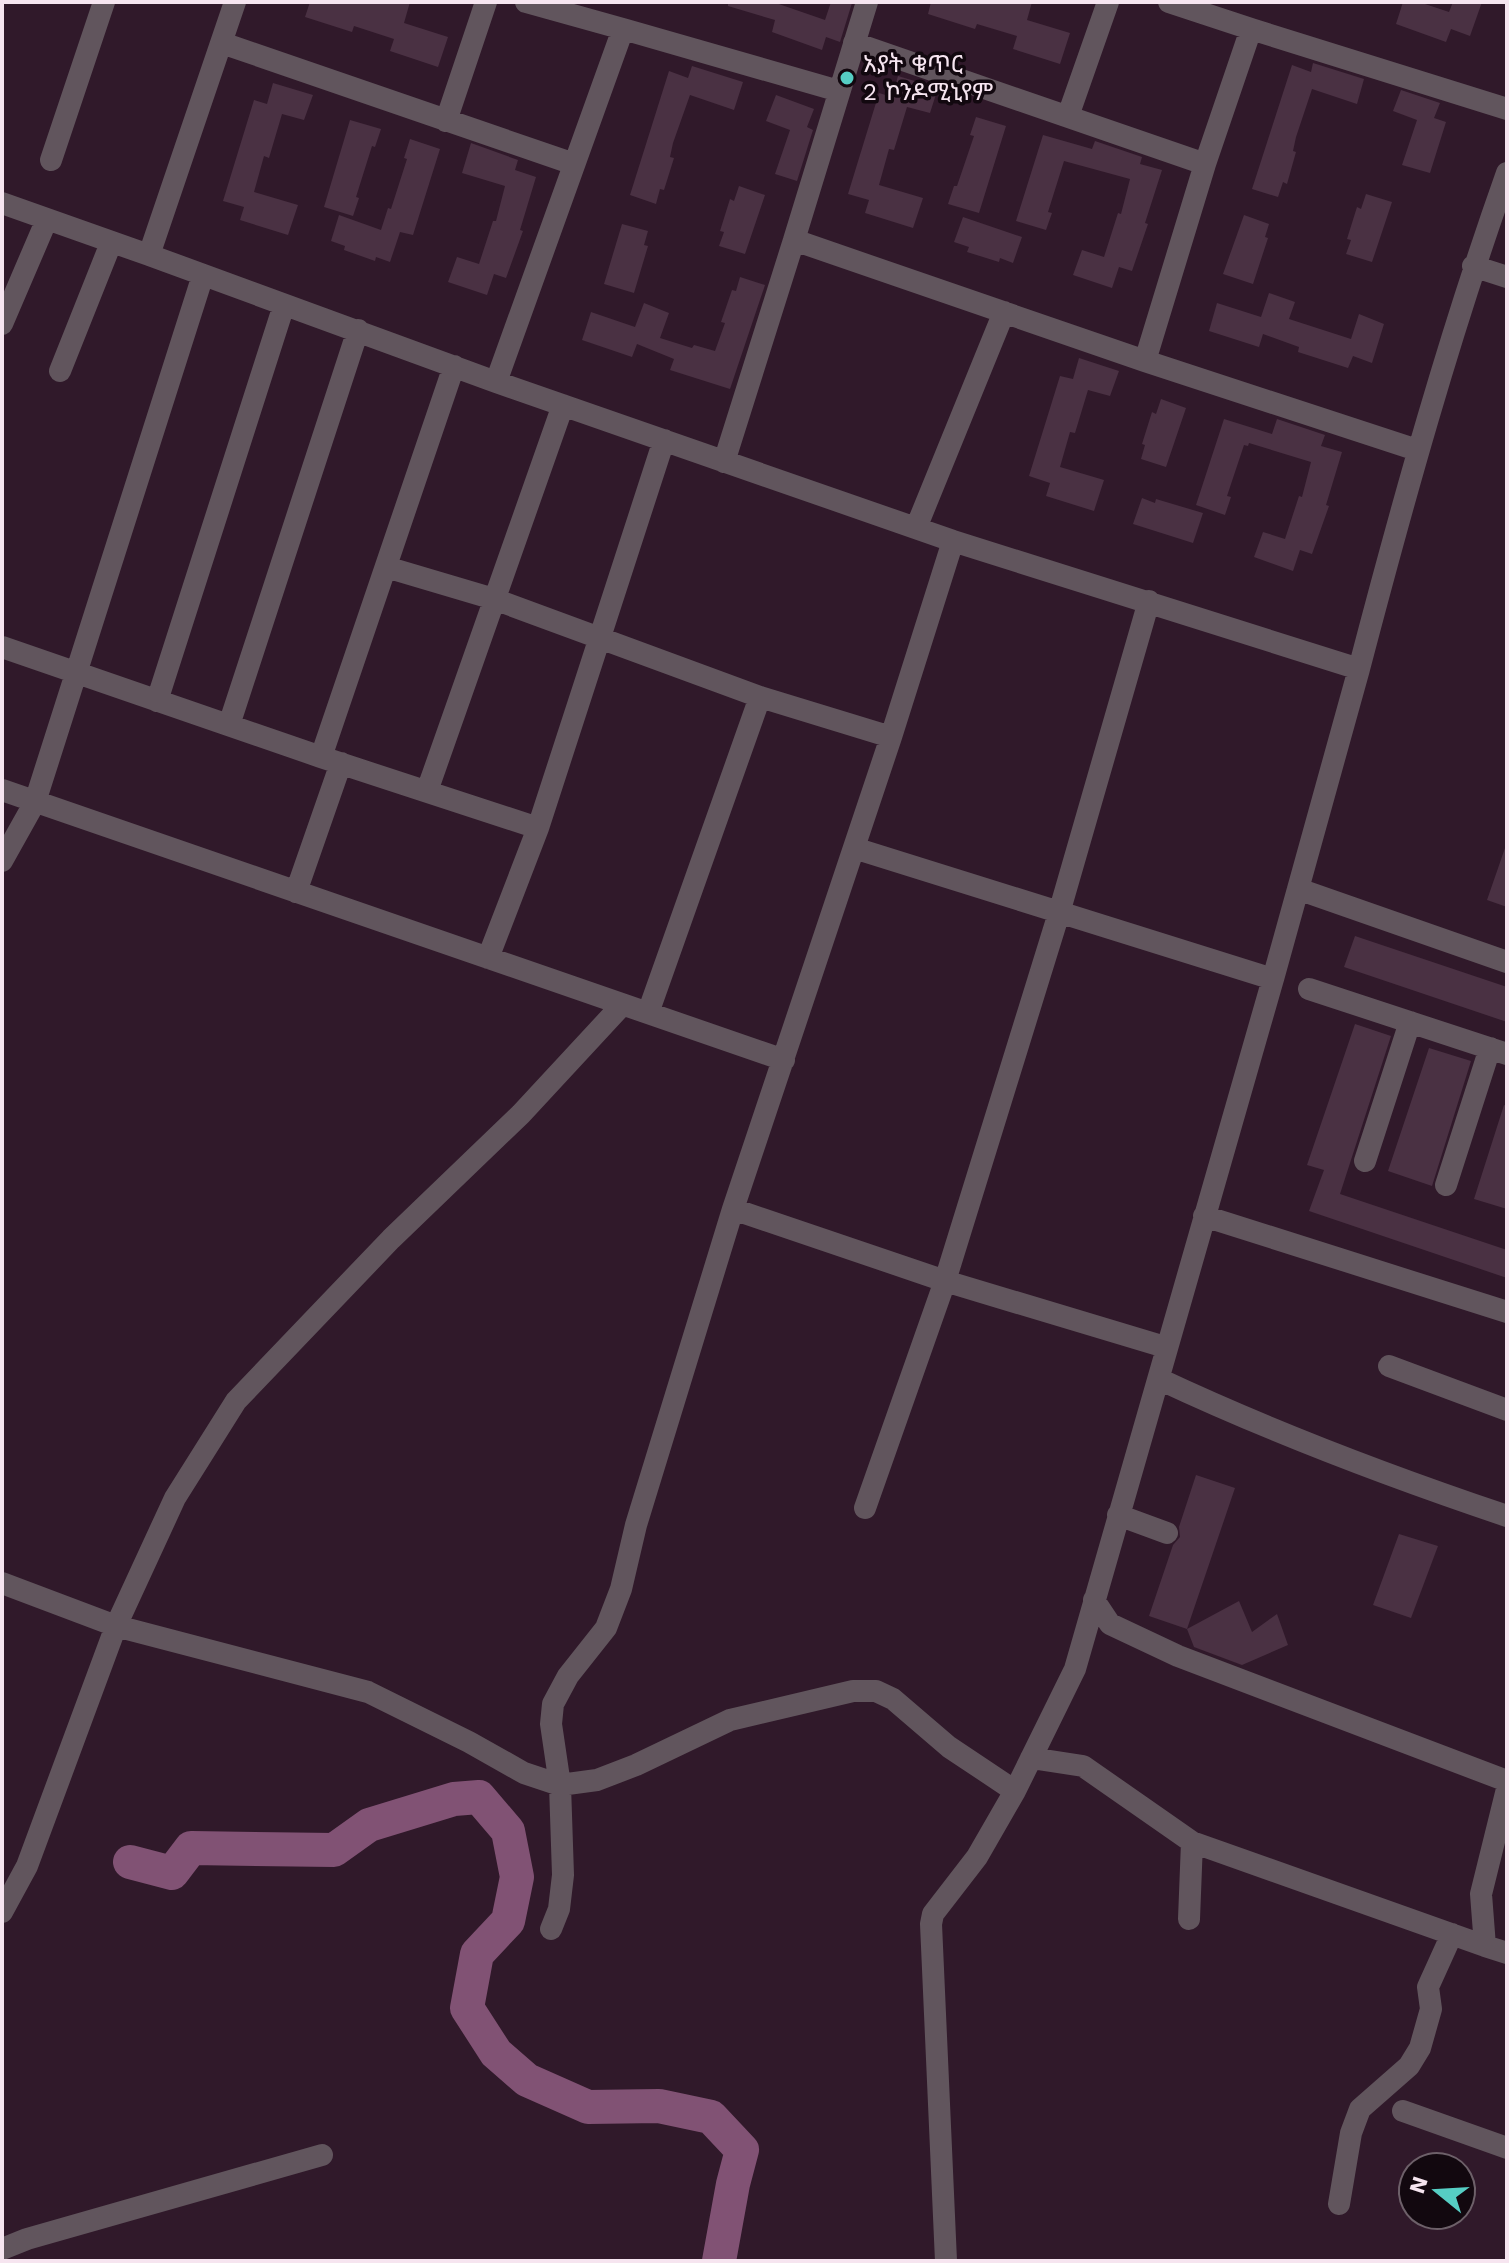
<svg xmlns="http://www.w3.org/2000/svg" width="1509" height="2263" font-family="'Work Sans','Noto Sans Ethiopic',sans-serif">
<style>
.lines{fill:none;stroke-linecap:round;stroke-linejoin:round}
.river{stroke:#815274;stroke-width:34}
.building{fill:#4a3143}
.minor{stroke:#61555d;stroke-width:22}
.poi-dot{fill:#56cec4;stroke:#12080f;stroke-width:3}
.labels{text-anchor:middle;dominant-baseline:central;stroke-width:7;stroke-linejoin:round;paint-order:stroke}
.poi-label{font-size:24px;fill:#f6e5f0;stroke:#12080f;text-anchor:start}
</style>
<rect width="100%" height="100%" fill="#30192a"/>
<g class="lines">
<path class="river" d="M 130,1862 L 172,1873 L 191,1848 L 334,1850 L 369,1825 L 454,1799 L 479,1797 L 508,1831 L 517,1877 L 508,1921 L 477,1954 L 467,2008 L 496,2053 L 527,2080 L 588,2107 L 659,2106 L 711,2117 L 742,2150 L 733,2184 L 719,2261"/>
</g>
<path class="building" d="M 310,2 L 410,2 L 404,23 L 448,37 L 438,67 L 390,51 L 394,39 L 354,26 L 352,32 L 305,17 Z
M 728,2 L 773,2 L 825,20 L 831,2 L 852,3 L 840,42 L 826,37 L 822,50 L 772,32 L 775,20 L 728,6 Z
M 931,2 L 1032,2 L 1027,20 L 1070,33 L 1060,64 L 1013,49 L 1017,36 L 977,24 L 975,29 L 928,14 Z
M 1403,2 L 1419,2 L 1449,12 L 1453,2 L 1482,2 L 1470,36 L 1451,29 L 1446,42 L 1396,24 Z
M 1313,63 L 1364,79 L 1357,104 L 1312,89 L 1296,137 L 1293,151 L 1296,152 L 1287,184 L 1283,182 L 1278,197 L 1252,189 L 1292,65 L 1311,72 Z
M 692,66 L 743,82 L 734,110 L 690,95 L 673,143 L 670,157 L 674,158 L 664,190 L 660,189 L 656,204 L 630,195 L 669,71 L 688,78 Z
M 898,76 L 938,88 L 930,113 L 907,107 L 894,150 L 889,149 L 879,185 L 923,198 L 913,228 L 865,213 L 869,200 L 848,194 L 879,93 L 892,97 Z
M 273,83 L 313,95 L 304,120 L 282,114 L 269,158 L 264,156 L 254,192 L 298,205 L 288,235 L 240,220 L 244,207 L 223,201 L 254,100 L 267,104 Z
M 1401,90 L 1440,103 L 1434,118 L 1446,122 L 1430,173 L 1402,165 L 1417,120 L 1393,111 Z
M 776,95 L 814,109 L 807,127 L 813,130 L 797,181 L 775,174 L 790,130 L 766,121 Z
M 976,117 L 1006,126 L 979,213 L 948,204 L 954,186 L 957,186 L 974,136 L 970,135 Z
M 350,120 L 381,129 L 375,147 L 372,146 L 356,197 L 359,198 L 353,216 L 324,207 Z
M 1043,135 L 1092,149 L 1095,141 L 1142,157 L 1140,164 L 1162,170 L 1145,223 L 1148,224 L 1132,271 L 1119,267 L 1112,288 L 1073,275 L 1082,250 L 1104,257 L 1118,213 L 1121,214 L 1130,179 L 1064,161 L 1048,212 L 1052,213 L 1046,230 L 1016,221 Z
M 410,139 L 440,149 L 413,235 L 400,232 L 390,262 L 376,257 L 375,261 L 344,250 L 345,246 L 331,241 L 339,215 L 381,230 L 388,208 L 391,209 L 407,159 L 404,158 Z
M 471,143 L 518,160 L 515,170 L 536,177 L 520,230 L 523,231 L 506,278 L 494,274 L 487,295 L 448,282 L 457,257 L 479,264 L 493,221 L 496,221 L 505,186 L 462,173 Z
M 739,186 L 765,195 L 745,254 L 719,246 L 724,232 L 720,231 L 730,199 L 734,201 Z
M 1366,194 L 1392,202 L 1372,262 L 1346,254 L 1351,240 L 1347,239 L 1357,207 L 1361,209 Z
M 1244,215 L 1269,224 L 1265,237 L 1268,238 L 1253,284 L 1223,274 Z
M 963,217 L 1022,237 L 1013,263 L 1000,258 L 999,262 L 967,252 L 969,247 L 954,242 Z
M 622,224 L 648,231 L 644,245 L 648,246 L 634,293 L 604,284 Z
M 740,277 L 765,285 L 730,389 L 670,370 L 674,359 L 637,344 L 632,357 L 582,340 L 591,312 L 635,327 L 644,303 L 669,313 L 660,338 L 692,348 L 694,345 L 715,351 L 725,323 L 721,322 L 732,290 L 736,291 Z
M 1269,293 L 1295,302 L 1289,319 L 1351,339 L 1359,314 L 1384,324 L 1372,363 L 1353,356 L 1348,368 L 1298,352 L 1299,347 L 1263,334 L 1259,347 L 1209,331 L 1217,303 L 1261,317 Z
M 1079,358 L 1119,371 L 1110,396 L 1088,390 L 1075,433 L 1070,432 L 1060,467 L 1104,480 L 1094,511 L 1046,496 L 1050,483 L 1029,476 L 1060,376 L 1073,379 Z
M 1161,399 L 1186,408 L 1166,467 L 1141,459 L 1145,445 L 1142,444 L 1152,412 L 1156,414 Z
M 1224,419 L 1272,434 L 1277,419 L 1325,435 L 1321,446 L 1342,452 L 1326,505 L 1329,506 L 1312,554 L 1300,550 L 1293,571 L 1254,557 L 1263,532 L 1285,539 L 1299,496 L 1302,497 L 1311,462 L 1249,443 L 1248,446 L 1244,445 L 1227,496 L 1231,497 L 1225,515 L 1196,505 Z
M 1142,498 L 1155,503 L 1156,499 L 1203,513 L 1193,543 L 1133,524 Z
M 1505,848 L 1507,848 L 1507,907 L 1487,900 Z
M 1355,936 L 1507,987 L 1507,1022 L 1344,967 Z
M 1355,1024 L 1391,1036 L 1340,1194 L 1507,1250 L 1507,1278 L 1309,1211 L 1324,1170 L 1307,1165 Z
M 1429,1048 L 1471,1061 L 1432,1186 L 1388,1171 Z
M 1504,1105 L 1507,1106 L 1507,1209 L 1474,1199 Z
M 1196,1475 L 1235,1488 L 1187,1629 L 1149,1616 L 1173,1545 L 1180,1537 L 1179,1527 Z
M 1399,1534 L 1438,1546 L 1411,1618 L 1373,1605 Z
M 1239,1601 L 1252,1632 L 1277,1614 L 1288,1645 L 1242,1665 L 1194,1647 L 1187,1629 Z"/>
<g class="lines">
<path class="minor" d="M 235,2 L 149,255 L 496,382 L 953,541 L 1359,669 C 1403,501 1449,336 1507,173
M 526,2 L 623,29
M 867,2 L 794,240 L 1145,361 L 1417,450
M 1251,29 L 1507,109
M 222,43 L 574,164
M 854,43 L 1205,164
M 1068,116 L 1108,2
M 446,121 L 486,2
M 51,160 L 104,2
M 2,203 L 149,255
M 1473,266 L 1507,277
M 2,324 L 47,219
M 1145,361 L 1205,164 L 1251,29 L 1169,2
M 60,371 L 111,243
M 496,382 L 623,29 L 839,91
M 724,462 L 794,240
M 916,528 L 1004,312
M 386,567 L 494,599 L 760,697 L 891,737
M 2,647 L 321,757 L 538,828
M 157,701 L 284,305
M 229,725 L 358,330
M 321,757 L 454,366
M 2,790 L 784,1060
M 427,791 L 563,405
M 854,848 L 1273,979 L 1359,669
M 2,861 L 35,802 L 203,275
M 1298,889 L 1507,962
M 296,892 L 341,763
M 488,958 L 538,828 L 664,440
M 1309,989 L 1507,1054
M 648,1013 L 760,697
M 1365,1161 L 1410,1022
M 1446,1185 L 1490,1048
M 733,1209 L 945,1281 L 1165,1347
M 1204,1216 L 1507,1312
M 1389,1366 L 1507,1410
M 1159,1379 C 1272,1432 1388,1476 1507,1516
M 865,1508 L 945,1281 L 1059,913 L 1149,601
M 1118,1515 L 1167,1533
M 2,1583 L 116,1626 L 368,1692 L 469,1742 L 524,1773 L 560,1785 L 597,1780 L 636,1765 L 730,1720 L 853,1691 L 876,1691 L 893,1699 L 949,1747 L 1015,1791 L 977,1857 L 933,1914 L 931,1924 L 946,2261
M 1094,1600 L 1110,1624 L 1178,1656 L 1507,1781
M 1031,1758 L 1083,1766 L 1192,1842 L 1485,1946
M 1507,1789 L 1481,1894 L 1485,1946 L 1507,1953
M 1015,1791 L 1075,1669 L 1273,979
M 2,1912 L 27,1866 L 116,1626 L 175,1498 L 236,1401 L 391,1239 L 521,1114 L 622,1005
M 1189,1919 L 1192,1842
M 551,1929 L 559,1909 L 563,1875 L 560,1785 L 551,1724 L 553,1704 L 568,1676 L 606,1628 L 621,1589 L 636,1525 L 733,1209 L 891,737 L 953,541
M 1403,2111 L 1507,2148
M 1339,2204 L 1351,2133 L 1360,2109 L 1409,2066 L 1420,2048 L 1431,2009 L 1428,1987 L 1452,1934
M 2,2249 L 27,2239 L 322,2155"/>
</g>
<circle class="poi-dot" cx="847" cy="78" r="8"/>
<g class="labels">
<g class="poi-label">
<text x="863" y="64">አያት ቁጥር<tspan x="863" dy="28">2 ኮንዶሚኒየም</tspan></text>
</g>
</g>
<rect width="1509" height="2263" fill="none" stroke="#f6e5f0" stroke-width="8"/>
<g transform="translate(1437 2191) rotate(288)"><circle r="38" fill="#12080f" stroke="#6d6069" stroke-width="2"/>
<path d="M0-6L14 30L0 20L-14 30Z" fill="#56cec4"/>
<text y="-12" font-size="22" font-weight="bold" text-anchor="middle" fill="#f6e5f0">N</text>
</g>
</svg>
